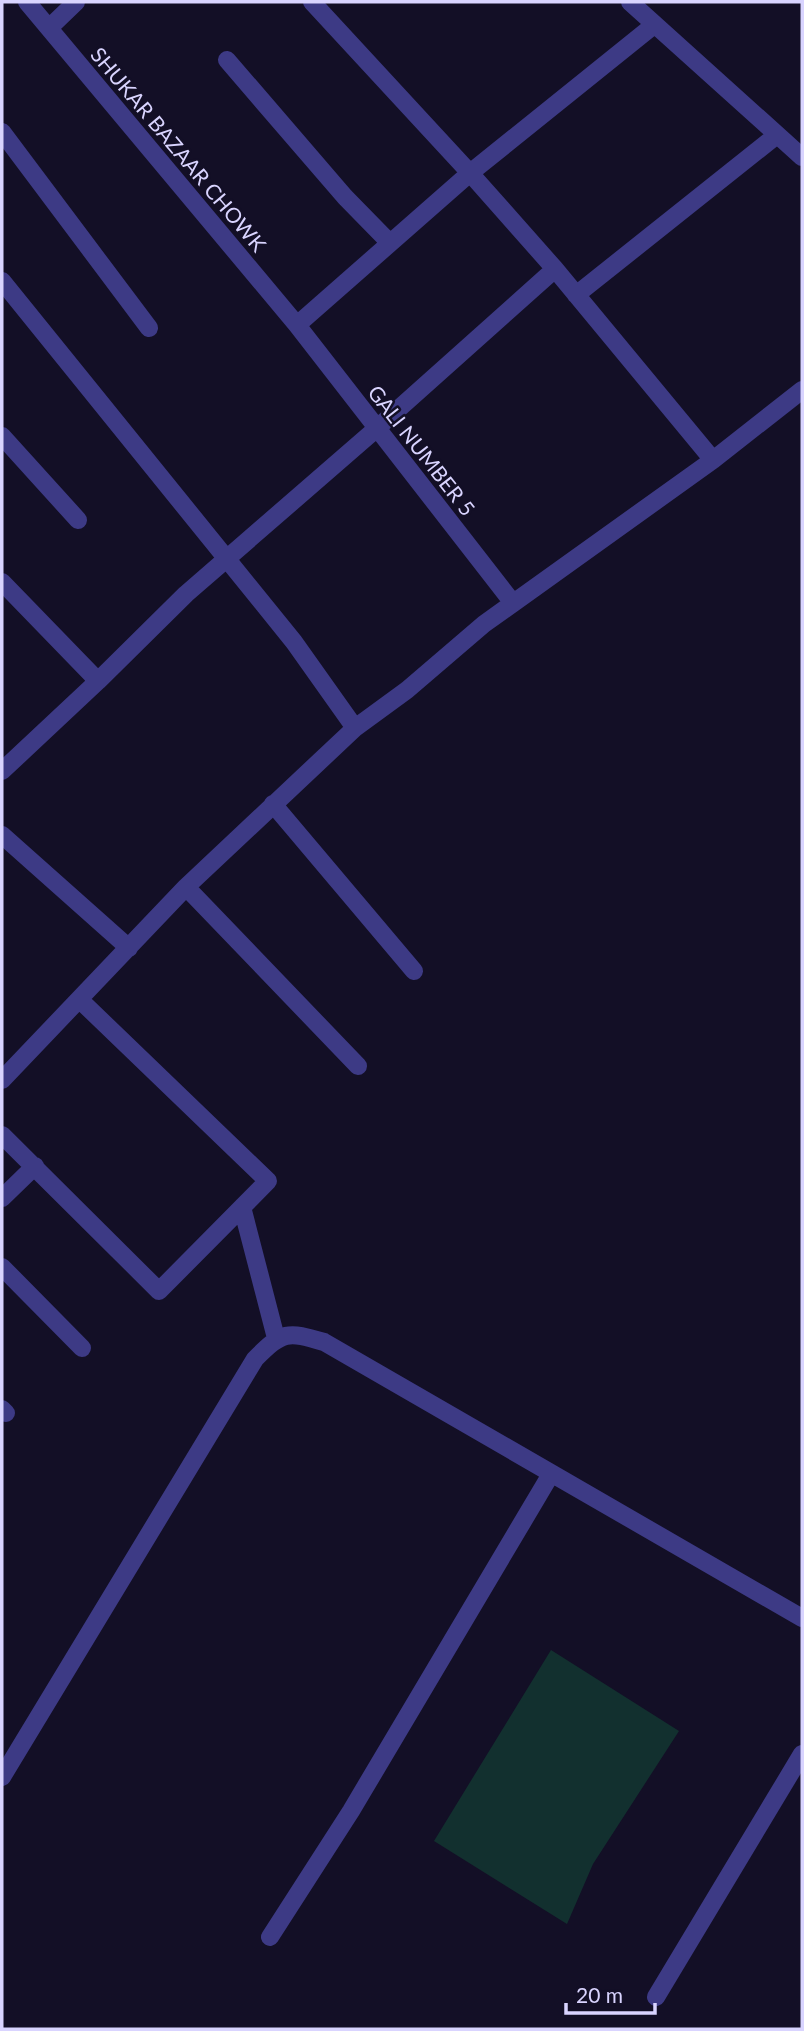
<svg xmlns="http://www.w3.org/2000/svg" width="804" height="2031" font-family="Lato,sans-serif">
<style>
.green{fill:#12302f}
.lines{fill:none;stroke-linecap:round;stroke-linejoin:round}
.minor{stroke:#3d3a85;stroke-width:18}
.labels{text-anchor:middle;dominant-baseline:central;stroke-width:5;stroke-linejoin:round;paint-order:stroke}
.street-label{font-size:21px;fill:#d9d4ff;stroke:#130f26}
</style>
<rect width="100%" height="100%" fill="#130f26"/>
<path class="green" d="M 551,1650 L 679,1731 L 593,1864 L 567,1924 L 434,1841 Z"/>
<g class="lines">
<path class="minor" d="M 27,2 L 297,325 L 513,603
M 312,2 L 470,173 L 555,269 L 713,460
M 630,2 L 802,157
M 49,28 L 76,2
M 227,60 L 345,197 L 390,243
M 2,132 L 149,328
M 2,281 L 294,642 L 355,728
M 576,295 L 777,135
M 297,325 L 470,173 L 654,25
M 2,436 L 78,520
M 2,582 L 98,681
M 2,771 L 98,681 L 186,594 L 376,429 L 555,269
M 273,804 L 414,971
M 2,835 L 129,948
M 186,887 L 358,1066
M 2,1080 L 186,887 L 355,728 L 407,690 L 484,624 L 713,460 L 802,390
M 2,1135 L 159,1291 L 268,1181 L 80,1000
M 2,1198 L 35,1166
M 242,1207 L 276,1338
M 2,1267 L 82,1348
M 2,1409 L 6,1413
M 2,1777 L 255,1359 C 283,1331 287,1331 324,1342 L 802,1618
M 270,1937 L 351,1811 L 551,1474
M 656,1997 L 802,1754"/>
</g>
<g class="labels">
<g class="street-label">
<text transform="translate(179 149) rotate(50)">SHUKAR BAZAAR CHOWK</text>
<text transform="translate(422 450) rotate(52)">GALI NUMBER 5</text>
</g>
</g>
<rect width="804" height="2031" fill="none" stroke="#d9d4ff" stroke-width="7"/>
<path d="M566 2003v10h89v-10" fill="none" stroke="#d9d4ff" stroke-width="3.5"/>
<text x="576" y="2003" font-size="21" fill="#d9d4ff" stroke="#130f26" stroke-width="5" paint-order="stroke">20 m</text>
</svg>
